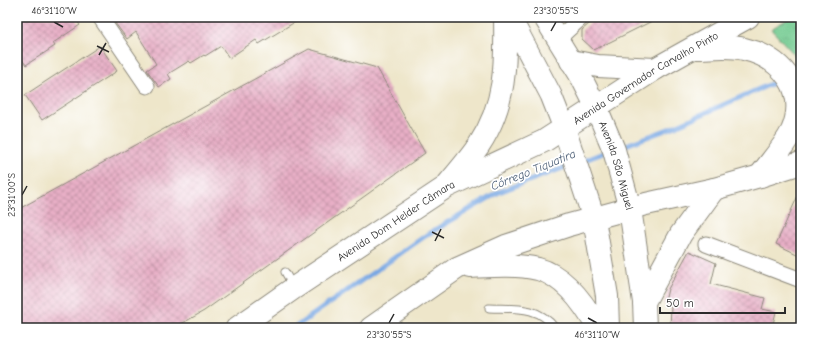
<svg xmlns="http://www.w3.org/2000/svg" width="818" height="345" font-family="'Comic Neue',sans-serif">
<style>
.grass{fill:url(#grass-tufts);stroke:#4f7b5e}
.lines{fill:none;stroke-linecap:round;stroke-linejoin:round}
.stream{stroke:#79a8e3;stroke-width:5}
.building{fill:url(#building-cross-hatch)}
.lane-casing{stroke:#8c887a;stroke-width:9}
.street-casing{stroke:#8c887a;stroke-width:17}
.secondary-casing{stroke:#8c887a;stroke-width:23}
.primary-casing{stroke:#8c887a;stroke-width:24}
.lane{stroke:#fff;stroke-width:7}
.street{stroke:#fff;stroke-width:15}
.secondary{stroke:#fff;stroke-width:21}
.primary{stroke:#fff;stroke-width:22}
.ticks{fill:none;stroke:#2b2b2b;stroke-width:1.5}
.labels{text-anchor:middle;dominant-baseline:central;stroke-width:3.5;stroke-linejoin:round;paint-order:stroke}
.street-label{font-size:11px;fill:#2b2b2b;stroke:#fff}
.water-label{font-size:12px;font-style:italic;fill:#4a5d75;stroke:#fff}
.neatline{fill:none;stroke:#2b2b2b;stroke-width:1.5}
.ticks-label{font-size:10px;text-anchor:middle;fill:#2b2b2b}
</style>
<defs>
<pattern id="grass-tufts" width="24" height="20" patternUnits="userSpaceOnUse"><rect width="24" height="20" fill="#73cb91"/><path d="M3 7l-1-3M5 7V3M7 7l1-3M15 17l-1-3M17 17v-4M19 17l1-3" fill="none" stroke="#64ae7d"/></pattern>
<pattern id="building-cross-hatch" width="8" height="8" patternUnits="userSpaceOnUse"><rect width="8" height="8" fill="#e8afc6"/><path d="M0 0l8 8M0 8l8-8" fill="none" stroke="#bc8fa1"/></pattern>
</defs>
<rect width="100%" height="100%" fill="#fff"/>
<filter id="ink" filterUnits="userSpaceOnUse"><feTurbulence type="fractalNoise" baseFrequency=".025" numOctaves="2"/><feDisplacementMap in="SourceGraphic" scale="8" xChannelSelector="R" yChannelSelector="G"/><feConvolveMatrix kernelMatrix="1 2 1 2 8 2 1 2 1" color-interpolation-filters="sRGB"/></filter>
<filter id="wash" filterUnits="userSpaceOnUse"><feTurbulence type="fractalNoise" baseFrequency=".012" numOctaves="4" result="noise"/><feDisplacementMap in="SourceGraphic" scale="16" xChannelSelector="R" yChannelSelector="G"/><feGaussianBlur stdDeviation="0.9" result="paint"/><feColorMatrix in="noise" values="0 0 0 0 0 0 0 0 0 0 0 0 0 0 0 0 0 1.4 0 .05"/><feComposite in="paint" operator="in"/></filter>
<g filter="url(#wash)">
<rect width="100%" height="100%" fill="#eee6ca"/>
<path class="grass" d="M 791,17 L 801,17 L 801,62 L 771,29 Z"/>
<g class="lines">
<path class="stream" d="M 793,74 L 801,70
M 618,148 L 671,128 L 782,79
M 580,162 L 608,151
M 294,328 L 428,234 L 499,192 L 571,165"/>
</g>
<g id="blocks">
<path class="building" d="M 17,17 L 74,17 L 80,25 L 53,43 L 55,46 L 26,65 L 17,52 Z
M 124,17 L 303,17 L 259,44 L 256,40 L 229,58 L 221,46 L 205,56 L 204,55 L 191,63 L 189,61 L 168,74 L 171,79 L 159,87 L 147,70 L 156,64 L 136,32 L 127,39 L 115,23 Z
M 597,17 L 660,17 L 594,50 L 582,39 L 582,30 Z
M 100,46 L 117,71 L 42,120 L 25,95 Z
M 309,49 L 377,68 L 425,153 L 204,311 L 174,328 L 17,328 L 17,210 Z
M 801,189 L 801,256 L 776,244 Z
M 689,251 L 716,263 L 711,284 L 765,298 L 762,309 L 776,312 L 772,328 L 670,328 L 671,306 L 664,305 L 668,289 Z"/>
</g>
</g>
<g filter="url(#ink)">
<use href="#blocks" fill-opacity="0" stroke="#8c887a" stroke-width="1"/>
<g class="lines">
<defs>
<path id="lane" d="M 285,272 L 293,286
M 489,308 C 515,309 538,305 555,328"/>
<path id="street" d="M 100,17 L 147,86
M 558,39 L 582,17
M 706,244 L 801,280"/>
<path id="secondary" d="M 510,17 L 551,95 L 564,128
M 544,17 L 581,77 L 596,107"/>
<g id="primary">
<path d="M 695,48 C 711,48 729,45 744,49 C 783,58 809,91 792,131 C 784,147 770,162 760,176"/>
<path d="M 571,61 L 598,66 L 655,69"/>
<path id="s1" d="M 596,107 L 614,150 L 630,209 L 644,302 L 645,328"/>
<path d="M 564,128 L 594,219 L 607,296 L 608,328"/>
<path d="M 448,184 C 459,171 470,158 479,145 C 506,104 506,64 505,17"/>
<path d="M 470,267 C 492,266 516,264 538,269 C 565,276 585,305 598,328"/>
<path d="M 644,302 L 681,234 L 714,189"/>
<path id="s2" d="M 237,328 L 294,288 L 446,187 L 544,141 L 655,69 L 748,17"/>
<path d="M 371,328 L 457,268 L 506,246 L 569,225 L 646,204 L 714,189 L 760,176 L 801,163"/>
</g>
</defs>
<use href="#lane" class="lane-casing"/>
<use href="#street" class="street-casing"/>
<use href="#secondary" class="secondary-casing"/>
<use href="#primary" class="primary-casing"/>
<use href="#lane" class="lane"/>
<use href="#street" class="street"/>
<use href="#secondary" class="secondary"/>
<use href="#primary" class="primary"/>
</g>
</g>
<path class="ticks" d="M 54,22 L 63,27M 551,31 L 556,22M 97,46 L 109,52M 99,55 L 106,43M 22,195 L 27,186M 432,232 L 444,238M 435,241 L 441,229M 588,318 L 597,323M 389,323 L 394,314"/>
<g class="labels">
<g class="street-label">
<text stroke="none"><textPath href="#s2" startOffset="480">Avenida Governador Carvalho Pinto</textPath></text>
<text stroke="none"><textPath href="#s1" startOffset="62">Avenida São Miguel</textPath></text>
<text stroke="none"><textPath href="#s2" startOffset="192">Avenida Dom Helder Câmara</textPath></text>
</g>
<g class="water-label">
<text transform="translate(533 170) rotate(-22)">Córrego Tiquatira</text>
</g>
</g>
<rect width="818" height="345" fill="none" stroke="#fff" stroke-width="44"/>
<path d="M660 307v6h125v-6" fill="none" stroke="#2b2b2b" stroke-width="2"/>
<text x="666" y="307" font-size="12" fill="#2b2b2b" stroke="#ffffff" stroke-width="3" paint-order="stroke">50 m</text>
<rect x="22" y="22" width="774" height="301" class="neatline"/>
<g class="ticks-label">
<text x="54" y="14">46°31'10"W</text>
<text x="556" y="14">23°30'55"S</text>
<text transform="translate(11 195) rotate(-90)" y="4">23°31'00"S</text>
<text x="389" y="338">23°30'55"S</text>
<text x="597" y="338">46°31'10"W</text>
</g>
</svg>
